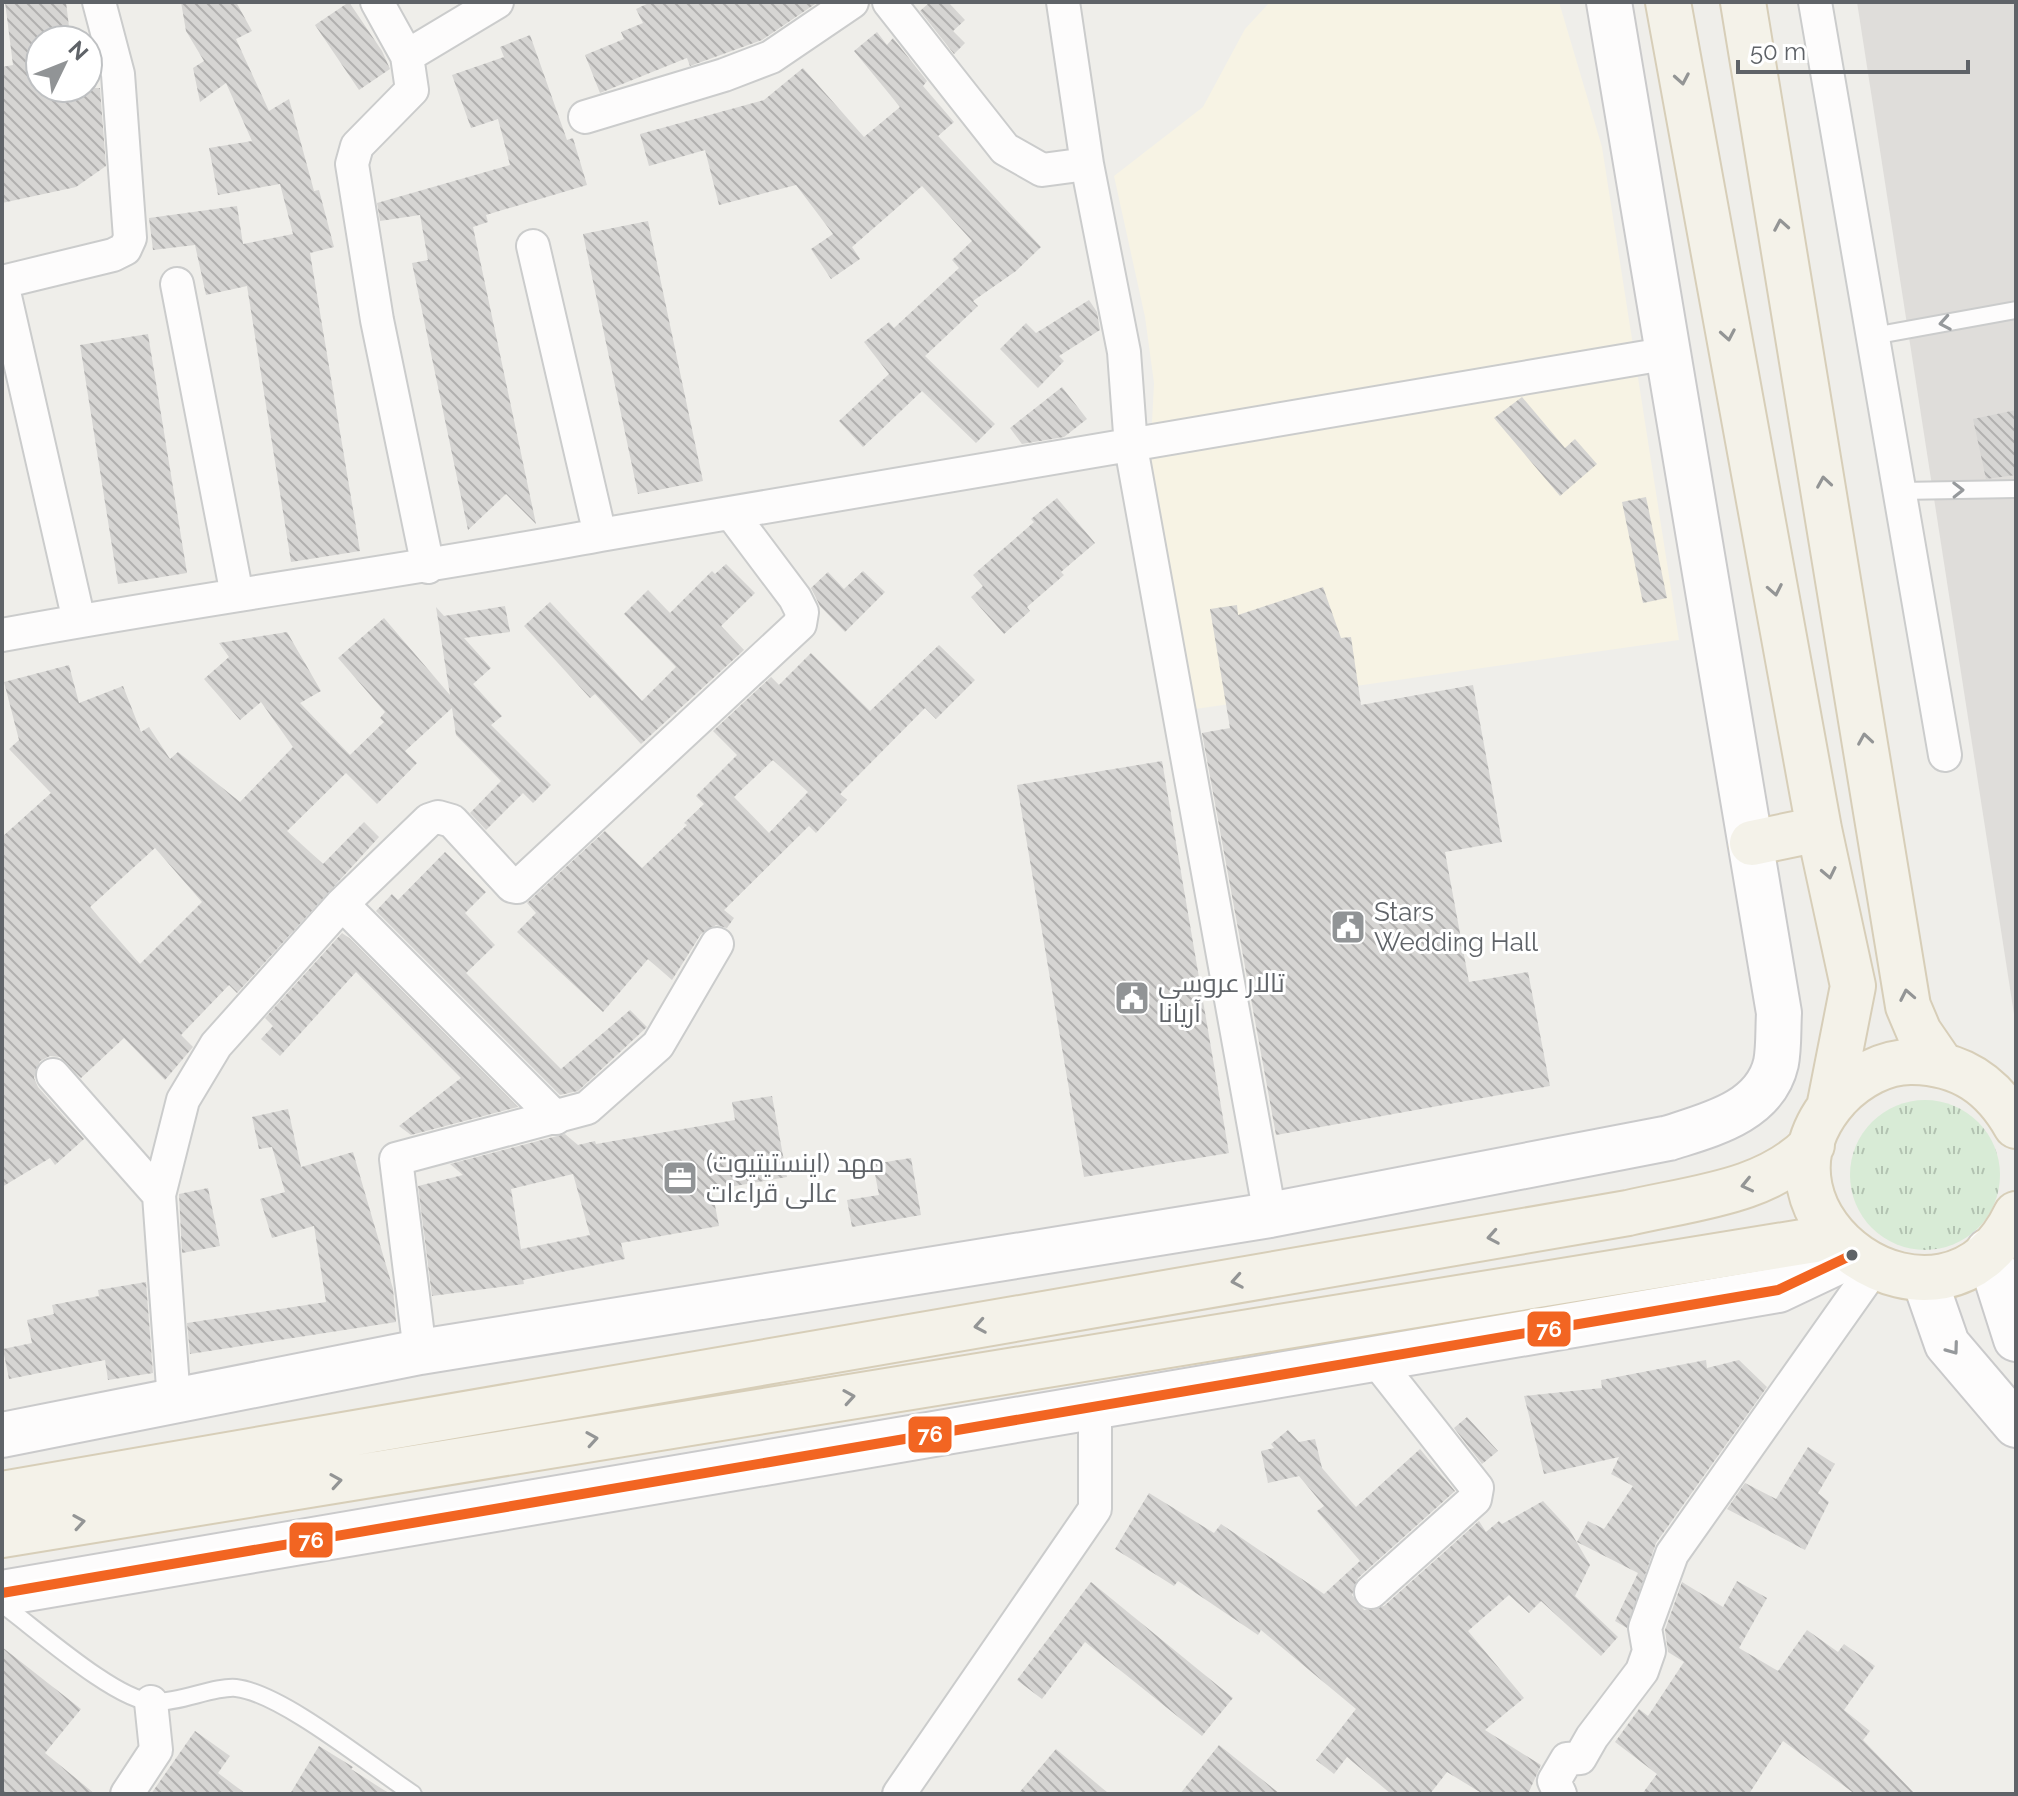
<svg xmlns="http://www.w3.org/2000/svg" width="2018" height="1796" font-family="Raleway,Cairo,sans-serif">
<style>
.commercial{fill:#f7f3e4}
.industrial{fill:#dfddda}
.grass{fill:url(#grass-tufts)}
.building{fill:url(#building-back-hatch);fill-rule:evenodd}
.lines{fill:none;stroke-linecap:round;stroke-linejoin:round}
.lane-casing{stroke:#cbcccc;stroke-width:20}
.street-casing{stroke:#cbcccc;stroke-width:36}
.secondary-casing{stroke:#cacacb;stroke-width:48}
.primary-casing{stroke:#d7ceb8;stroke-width:48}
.lane{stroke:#fdfcfc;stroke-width:16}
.street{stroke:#fdfcfc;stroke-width:32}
.secondary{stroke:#fdfcfc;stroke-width:44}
.primary{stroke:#f4f2e9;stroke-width:44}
.bus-1-casing{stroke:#fff;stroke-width:16}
.bus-1{stroke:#f26522;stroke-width:10}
.oneway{stroke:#939595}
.oneway2{stroke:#96999c}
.bus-dot{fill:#5f6368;stroke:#fff;stroke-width:3}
.labels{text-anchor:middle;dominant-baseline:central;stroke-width:6;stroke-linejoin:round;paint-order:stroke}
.poi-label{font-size:26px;fill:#5f6368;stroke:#fff;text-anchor:start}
.line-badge{stroke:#fff;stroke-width:3}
.badge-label{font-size:22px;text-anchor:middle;font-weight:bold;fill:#fff}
</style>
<defs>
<pattern id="grass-tufts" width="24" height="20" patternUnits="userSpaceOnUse" patternTransform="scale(2)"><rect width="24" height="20" fill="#d8ebd6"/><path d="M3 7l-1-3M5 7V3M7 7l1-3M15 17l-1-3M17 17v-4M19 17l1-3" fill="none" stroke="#b2c2b1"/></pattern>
<pattern id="building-back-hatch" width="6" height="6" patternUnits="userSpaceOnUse" patternTransform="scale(2)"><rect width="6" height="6" fill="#d6d5d3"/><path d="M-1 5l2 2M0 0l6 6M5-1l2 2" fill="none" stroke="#b1b0af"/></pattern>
</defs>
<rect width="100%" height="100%" fill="#efeeea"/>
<path class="commercial" d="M 1270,2 L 1559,2 L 1602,147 L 1679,640 L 1195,709 L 1149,482 L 1154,383 L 1145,317 L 1114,176 L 1203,107 L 1245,29 Z"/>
<path class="industrial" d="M 1857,2 L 2016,2 L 2016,1027 Z"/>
<path class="grass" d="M1850 1175a75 75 0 1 1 150 0a75 75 0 1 1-150 0Z"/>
<path class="building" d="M 5,2 L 66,2 L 70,35 L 40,39 L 40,88 L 100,88 L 106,166 L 76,187 L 2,203 L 2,67 L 13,65 Z
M 181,2 L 236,2 L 252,31 L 236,39 L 269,111 L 289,99 L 314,191 L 319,190 L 334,247 L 310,253 L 360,551 L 291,562 L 247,286 L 206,295 L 195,245 L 153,250 L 149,218 L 237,206 L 243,244 L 293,234 L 280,184 L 218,195 L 209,148 L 252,141 L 226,83 L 200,102 L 193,68 L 204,61 L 186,31 Z
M 349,2 L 382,51 L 390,69 L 359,90 L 315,25 Z
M 651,2 L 818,2 L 762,40 L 690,66 L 687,58 L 600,93 L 585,55 L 624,39 L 621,32 L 643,23 L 636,9 Z
M 930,2 L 948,2 L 965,20 L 953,31 L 965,43 L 954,54 L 920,11 Z
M 877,32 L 887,45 L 893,38 L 927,81 L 923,86 L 954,122 L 938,136 L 1041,247 L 1016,271 L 973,301 L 978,306 L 925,356 L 995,424 L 976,443 L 922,391 L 863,447 L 839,421 L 889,374 L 864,342 L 889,322 L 894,328 L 959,268 L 952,260 L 972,241 L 922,186 L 852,247 L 860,259 L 831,279 L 811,249 L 833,234 L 796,185 L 719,205 L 705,150 L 649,166 L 640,134 L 764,100 L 803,68 L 864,137 L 900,107 L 854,51 Z
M 530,35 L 567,140 L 573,138 L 587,185 L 486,215 L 488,222 L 473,227 L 536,524 L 506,494 L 468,530 L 412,263 L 428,260 L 420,215 L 380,221 L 377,203 L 510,165 L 498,119 L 471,128 L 452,75 L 504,57 L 500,47 Z
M 648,221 L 703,481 L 638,494 L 583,234 Z
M 1089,300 L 1097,312 L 1100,330 L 1059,356 L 1064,361 L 1038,388 L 1000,349 L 1026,323 L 1036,333 Z
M 148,334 L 187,573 L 118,584 L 80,345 Z
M 1062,387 L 1087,419 L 1064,437 L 1022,444 L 1010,428 Z
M 1522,397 L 1565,448 L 1575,439 L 1597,464 L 1560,496 L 1494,418 Z
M 2016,410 L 2016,475 L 1986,479 L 1973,419 Z
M 1646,497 L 1667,598 L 1643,603 L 1622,502 Z
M 1057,498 L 1095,543 L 1061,572 L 1064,575 L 1027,607 L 1030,611 L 1004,634 L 971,597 L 983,586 L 973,575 L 1034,522 L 1031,519 Z
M 726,564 L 755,593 L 721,626 L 744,650 L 641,744 L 595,694 L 590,698 L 524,626 L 550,602 L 642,701 L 676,667 L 624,614 L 648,590 L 670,613 L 712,571 L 715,574 Z
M 863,571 L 885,592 L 845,632 L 820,606 L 811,588 L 828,572 L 844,589 Z
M 1323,587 L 1341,638 L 1351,637 L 1361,705 L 1473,685 L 1502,842 L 1445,852 L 1469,982 L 1528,972 L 1550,1086 L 1276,1135 L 1202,733 L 1230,728 L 1210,609 L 1237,605 L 1238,615 Z
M 505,606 L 510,632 L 464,638 L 491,668 L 473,684 L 502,716 L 491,725 L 551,785 L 533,803 L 523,793 L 486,830 L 470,813 L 501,781 L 456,735 L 452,708 L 405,751 L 417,763 L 377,804 L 346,773 L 287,831 L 323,864 L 364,822 L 379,837 L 237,993 L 229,985 L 181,1035 L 193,1047 L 165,1080 L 124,1038 L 81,1078 L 60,1057 L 50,1056 L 40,1061 L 34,1078 L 38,1087 L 84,1139 L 55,1165 L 50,1158 L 2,1187 L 2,837 L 51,793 L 9,749 L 19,740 L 4,682 L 69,665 L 79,703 L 123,686 L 141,732 L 149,727 L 170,759 L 178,752 L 240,802 L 293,747 L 261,702 L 240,720 L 204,679 L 229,657 L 219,643 L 287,632 L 321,691 L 300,703 L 350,755 L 384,722 L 380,718 L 385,712 L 338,658 L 384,618 L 450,695 L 436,607 L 444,616 ZM 155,848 L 202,902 L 140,964 L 90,907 Z
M 939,645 L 975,680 L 936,719 L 925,708 L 840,794 L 847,800 L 816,833 L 809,826 L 724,910 L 734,918 L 727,928 L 716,925 L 701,934 L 672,980 L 648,959 L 603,1012 L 517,932 L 536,913 L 527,903 L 605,831 L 642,868 L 687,825 L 684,823 L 704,804 L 696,796 L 737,755 L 713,731 L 771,677 L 779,685 L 811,653 L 870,711 ZM 773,760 L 808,792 L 769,833 L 734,797 Z
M 1162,761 L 1229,1153 L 1084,1177 L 1017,785 Z
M 445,852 L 486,892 L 465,913 L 495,945 L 466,973 L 561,1069 L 630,1010 L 647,1027 L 578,1091 L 560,1095 L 376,911 L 392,894 L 398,900 Z
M 342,933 L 349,938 L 518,1107 L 411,1135 L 399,1126 L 461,1078 L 356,972 L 280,1056 L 261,1039 L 273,1026 L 265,1018 Z
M 772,1096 L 787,1177 L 712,1190 L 719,1226 L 621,1243 L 625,1259 L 523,1280 L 524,1284 L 432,1296 L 418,1186 L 463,1175 L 450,1164 L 565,1134 L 578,1145 L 595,1141 L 596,1144 L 735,1120 L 732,1102 ZM 573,1174 L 590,1235 L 521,1249 L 511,1189 Z
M 288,1109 L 301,1167 L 353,1152 L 393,1289 L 396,1322 L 190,1354 L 187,1323 L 326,1302 L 314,1226 L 272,1238 L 260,1199 L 285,1192 L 272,1147 L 259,1149 L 252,1117 Z
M 911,1158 L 921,1215 L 852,1227 L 847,1200 L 879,1195 L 873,1164 Z
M 208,1188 L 220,1246 L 182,1253 L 179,1194 Z
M 146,1282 L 153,1373 L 108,1380 L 105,1360 L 9,1379 L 3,1349 L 32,1343 L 27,1320 L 54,1314 L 52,1305 L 99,1296 L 98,1290 Z
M 1706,1360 L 1707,1368 L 1739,1360 L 1767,1387 L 1656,1543 L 1627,1628 L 1615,1621 L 1638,1573 L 1577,1542 L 1588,1521 L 1604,1529 L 1633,1486 L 1611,1474 L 1619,1457 L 1544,1474 L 1524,1396 L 1602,1388 L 1601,1380 Z
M 1467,1417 L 1498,1451 L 1482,1464 L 1454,1428 Z
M 1288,1430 L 1299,1442 L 1315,1439 L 1322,1468 L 1356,1507 L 1420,1449 L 1455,1491 L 1358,1578 L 1352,1595 L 1364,1610 L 1384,1606 L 1479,1521 L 1486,1532 L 1499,1521 L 1502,1524 L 1543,1501 L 1569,1529 L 1590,1565 L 1575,1596 L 1618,1637 L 1601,1656 L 1541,1601 L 1529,1613 L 1509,1595 L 1468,1631 L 1524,1698 L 1485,1730 L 1541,1765 L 1528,1794 L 1483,1794 L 1447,1772 L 1430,1794 L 1391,1794 L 1347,1757 L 1334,1774 L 1316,1760 L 1356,1709 L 1261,1630 L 1258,1635 L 1178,1581 L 1174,1586 L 1115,1549 L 1149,1493 L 1214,1533 L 1221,1524 L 1324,1594 L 1360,1561 L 1317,1511 L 1324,1506 L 1299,1476 L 1268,1483 L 1261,1451 L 1274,1448 L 1271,1444 Z
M 1808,1447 L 1835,1464 L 1818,1493 L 1829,1502 L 1805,1550 L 1727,1509 L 1745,1483 L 1776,1499 Z
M 1737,1581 L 1767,1598 L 1739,1648 L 1778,1671 L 1807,1630 L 1838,1652 L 1844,1644 L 1875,1666 L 1844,1710 L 1870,1731 L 1863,1740 L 1915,1794 L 1855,1794 L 1783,1741 L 1749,1794 L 1642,1794 L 1657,1774 L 1615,1742 L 1639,1709 L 1648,1716 L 1684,1662 L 1668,1652 L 1665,1630 L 1682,1582 L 1723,1607 Z
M 1091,1582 L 1233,1698 L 1202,1736 L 1085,1642 L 1042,1699 L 1017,1680 Z
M 2,1647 L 81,1709 L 45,1753 L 95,1794 L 2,1794 Z
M 195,1731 L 230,1756 L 218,1773 L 246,1794 L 151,1794 Z
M 1219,1745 L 1280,1794 L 1180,1794 Z
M 319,1746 L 353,1767 L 351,1769 L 390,1794 L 290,1794 Z
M 1056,1749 L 1109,1794 L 1018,1794 Z"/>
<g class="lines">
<defs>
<path id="lane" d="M 1873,336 L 2016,310
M 1900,491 L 2016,489
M 2,1604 C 35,1628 116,1701 153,1702 C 179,1703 215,1686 236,1688 C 282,1693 372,1767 413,1794"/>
<path id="street" d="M 377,2 L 407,56 L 412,90 L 357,146 L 352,164 L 377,320 L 428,567
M 889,2 L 1005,149 L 1042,170 L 1087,164
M 1063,2 L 1087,164 L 1124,352 L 1131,447 L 1270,1215
M 1815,2 L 1945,755
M 407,56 L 497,2
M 585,117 L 724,75 L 771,57 L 852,2
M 533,246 L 600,535
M 2,282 L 113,255 L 125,249 L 130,238 L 118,74 L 99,2
M 2,283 L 79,621
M 177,284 L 237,595
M 2,635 C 201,598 402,572 600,535 L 1670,353
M 342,904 L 556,1118
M 53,1075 L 159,1195
M 420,1352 L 396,1159 L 587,1108 L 658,1045 L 717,944
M 174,1401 L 159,1195 L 183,1100 L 216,1045 L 342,904 L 429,820 L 438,817 L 452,821 L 512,886 L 517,887 L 800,624 L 802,612 L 795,598 L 731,513
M 1371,1592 L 1475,1499 L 1477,1488 L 1375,1359
M 127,1794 L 156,1750 L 151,1702
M 899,1794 L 1095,1509 L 1095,1405
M 1560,1794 L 1554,1781 L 1567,1759 L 1580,1758 L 1592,1737 L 1642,1671 L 1649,1651 L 1645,1628 L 1672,1554 L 1874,1268"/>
<path id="secondary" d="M 1988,1251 L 2016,1339
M 1924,1278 L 1947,1344 L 2016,1425
M 2,1435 L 420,1352 L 1270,1215 L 1669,1138 C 1709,1125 1765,1112 1776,1063 C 1779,1048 1778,1029 1779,1013 L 1609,2
M 2,1593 L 1778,1290 L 1852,1255"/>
<path id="primary" d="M 1668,2 L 1819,829 L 1853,986 L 1829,1108
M 1743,2 L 1908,1006 L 1919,1032 L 1941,1064
M 1752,843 L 1819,829
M 2016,1126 C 1993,1085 1961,1063 1913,1062 C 1885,1061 1857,1077 1838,1097 C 1729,1217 1944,1365 2016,1214
M 2,1494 L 1628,1213 C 1691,1198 1766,1193 1812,1145
M 2,1535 L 1833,1237"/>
</defs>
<use href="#lane" class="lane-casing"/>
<use href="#street" class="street-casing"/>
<use href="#secondary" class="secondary-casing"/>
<use href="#primary" class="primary-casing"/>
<use href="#lane" class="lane"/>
<use href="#street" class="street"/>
<use href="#secondary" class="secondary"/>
<use href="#primary" class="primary"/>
<defs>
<path id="bus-1" d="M 2,1593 L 1778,1290 L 1852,1255"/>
</defs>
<use href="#bus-1" class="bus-1-casing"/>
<use href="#bus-1" class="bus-1"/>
</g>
<defs><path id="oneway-chevron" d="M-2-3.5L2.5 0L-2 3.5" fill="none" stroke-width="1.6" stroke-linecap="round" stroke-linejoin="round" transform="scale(2)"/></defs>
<g class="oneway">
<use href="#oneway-chevron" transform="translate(1682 79) rotate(80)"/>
<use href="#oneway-chevron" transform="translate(1781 225) rotate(-100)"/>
<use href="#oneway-chevron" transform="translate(1728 335) rotate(80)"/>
<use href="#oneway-chevron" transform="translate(1824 482) rotate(-99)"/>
<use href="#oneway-chevron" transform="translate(1775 590) rotate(79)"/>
<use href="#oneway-chevron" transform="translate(1865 739) rotate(-99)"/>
<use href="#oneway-chevron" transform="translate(1829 873) rotate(78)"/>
<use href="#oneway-chevron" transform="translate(1907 995) rotate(-101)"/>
<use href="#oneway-chevron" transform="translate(1747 1185) rotate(167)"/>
<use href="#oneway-chevron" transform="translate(1493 1237) rotate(170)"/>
<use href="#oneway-chevron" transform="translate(1237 1281) rotate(170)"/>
<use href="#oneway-chevron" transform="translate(980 1326) rotate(170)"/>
<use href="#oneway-chevron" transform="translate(849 1397) rotate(-9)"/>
<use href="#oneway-chevron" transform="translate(592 1439) rotate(-9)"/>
<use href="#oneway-chevron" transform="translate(336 1481) rotate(-9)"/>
<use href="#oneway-chevron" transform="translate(79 1522) rotate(-9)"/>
</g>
<g class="oneway2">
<use href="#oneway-chevron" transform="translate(1945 323) rotate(170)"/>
<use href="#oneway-chevron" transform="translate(1958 490) rotate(-1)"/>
<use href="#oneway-chevron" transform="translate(1953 1349) rotate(54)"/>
</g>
<defs>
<symbol id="civic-square" viewBox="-11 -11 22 22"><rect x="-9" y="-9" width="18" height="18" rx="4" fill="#919496" stroke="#fff"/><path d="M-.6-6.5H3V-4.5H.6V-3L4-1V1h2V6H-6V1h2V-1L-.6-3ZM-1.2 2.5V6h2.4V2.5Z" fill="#fff"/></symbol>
<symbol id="office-square" viewBox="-11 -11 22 22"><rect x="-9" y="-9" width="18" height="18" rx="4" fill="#919496" stroke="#fff"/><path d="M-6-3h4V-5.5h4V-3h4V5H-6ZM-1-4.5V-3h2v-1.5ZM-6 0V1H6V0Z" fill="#fff"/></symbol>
</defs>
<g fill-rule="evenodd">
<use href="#civic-square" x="1328" y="907" width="40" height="40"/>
<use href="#civic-square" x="1112" y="978" width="40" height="40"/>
<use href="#office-square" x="660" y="1158" width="40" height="40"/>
</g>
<circle class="bus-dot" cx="1852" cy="1255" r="7"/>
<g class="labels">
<g class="poi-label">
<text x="1374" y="912">Stars<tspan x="1374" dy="30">Wedding Hall</tspan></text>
<text x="1158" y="983">تالار عروسی<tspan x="1158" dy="30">آریانا</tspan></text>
<text x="706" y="1163">مهد (اینستیتیوت)<tspan x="706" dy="30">عالی قراءات</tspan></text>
</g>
</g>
<g class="line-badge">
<rect x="1526" y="1310" width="46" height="38" rx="8" fill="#f26522"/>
<rect x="907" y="1415" width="46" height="39" rx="8" fill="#f26522"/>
<rect x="288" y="1521" width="46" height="38" rx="8" fill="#f26522"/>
</g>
<g class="badge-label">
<text x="1549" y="1337">76</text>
<text x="930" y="1442">76</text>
<text x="311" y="1548">76</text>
</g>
<rect width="2018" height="1796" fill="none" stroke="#5f6368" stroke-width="8"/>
<g transform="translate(64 64) rotate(47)"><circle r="38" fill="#ffffff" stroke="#bfc1c3" stroke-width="2"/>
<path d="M0-6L14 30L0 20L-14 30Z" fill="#919496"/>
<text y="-12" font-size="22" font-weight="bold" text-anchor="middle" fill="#5f6368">N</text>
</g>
<path d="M1738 60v12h230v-12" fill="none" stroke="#5f6368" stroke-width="4"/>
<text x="1750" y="60" font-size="24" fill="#5f6368" stroke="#ffffff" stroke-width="6" paint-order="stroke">50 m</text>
</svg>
